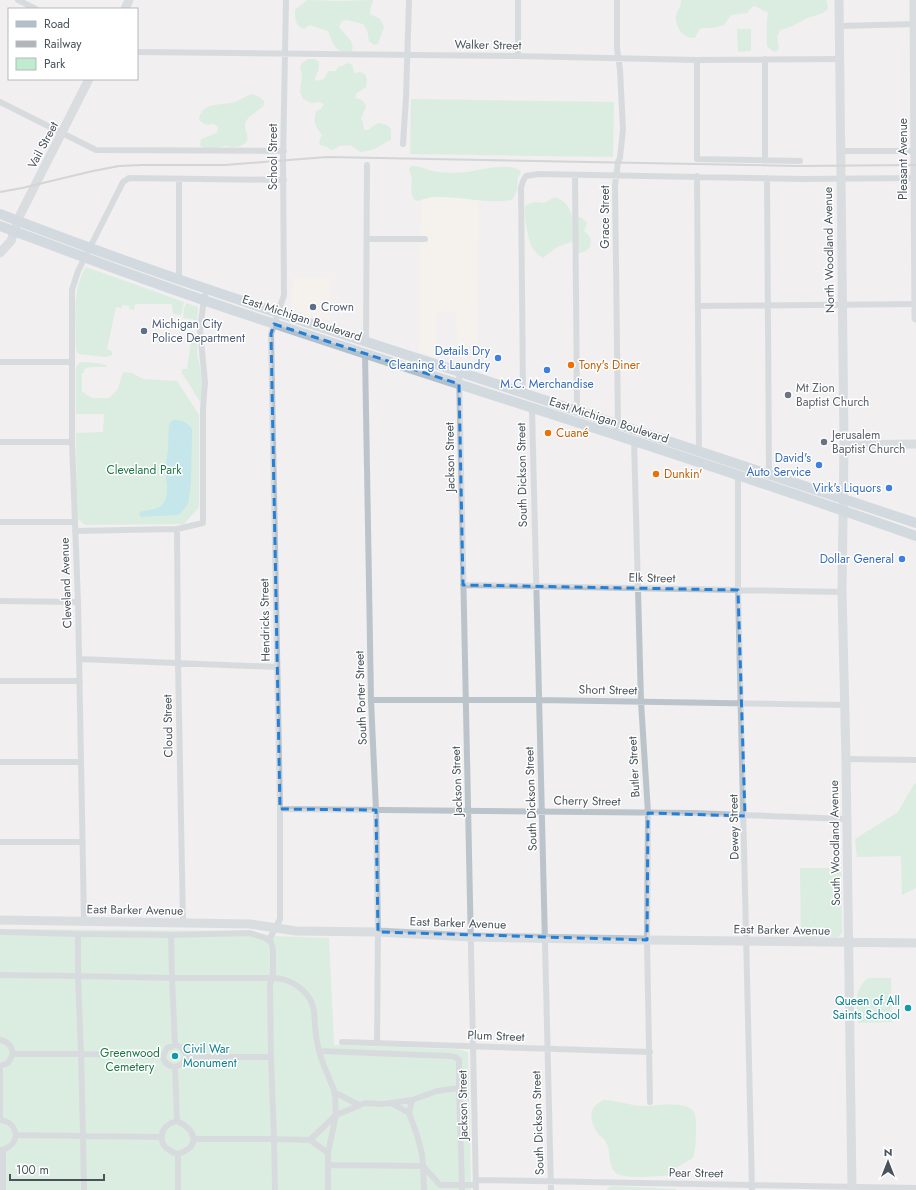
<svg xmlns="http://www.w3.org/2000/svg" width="916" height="1190" font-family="Jost,sans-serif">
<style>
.commercial{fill:#fbf4e9}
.green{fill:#c0ecce}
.water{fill:#90dbe6}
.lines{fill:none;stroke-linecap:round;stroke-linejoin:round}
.street{stroke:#bbc4cb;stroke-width:6}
.secondary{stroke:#bcc7cf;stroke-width:9}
.primary{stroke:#b0c0cc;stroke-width:10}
.rail{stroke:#b1b5b9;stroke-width:2}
.marked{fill:none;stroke:#247fd6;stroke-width:3;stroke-dasharray:8 5;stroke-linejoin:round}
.service-dot{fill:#5c6f8a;stroke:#fff;stroke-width:1.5}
.shop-dot{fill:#3f7fe0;stroke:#fff;stroke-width:1.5}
.food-dot{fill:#e8710a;stroke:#fff;stroke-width:1.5}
.worship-dot{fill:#6b7280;stroke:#fff;stroke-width:1.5}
.culture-dot{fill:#0f9aa8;stroke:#fff;stroke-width:1.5}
.labels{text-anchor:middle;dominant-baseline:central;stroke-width:3;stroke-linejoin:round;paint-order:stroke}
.street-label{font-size:12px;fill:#48535b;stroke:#fff}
.service-label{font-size:12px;fill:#4e5e75;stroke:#fff;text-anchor:start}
.shop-label{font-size:12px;fill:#366cbe;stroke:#fff;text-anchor:end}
.food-label{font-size:12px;fill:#c56008;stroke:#fff;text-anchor:start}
.worship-label{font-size:12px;fill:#5b616d;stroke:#fff;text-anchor:start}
.park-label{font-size:12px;fill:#1d7844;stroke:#fff}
.culture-label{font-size:12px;fill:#0d838f;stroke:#fff;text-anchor:end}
</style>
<rect width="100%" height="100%" fill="#f1efef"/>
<path class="commercial" d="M 479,195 L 477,344 L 457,344 L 456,312 L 436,312 L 436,357 L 419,352 L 421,196 Z
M 293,278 L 330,278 L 330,321 L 292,309 Z"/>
<path class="green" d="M 307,0 L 338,1 L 373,0 L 370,10 L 370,14 L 380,19 L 384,27 L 378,44 L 374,45 L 369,41 L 367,30 L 363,24 L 347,20 L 342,21 L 339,27 L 351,41 L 353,48 L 351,52 C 335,53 333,44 328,31 L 309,25 L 304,29 C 295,25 295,20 295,10 Z
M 681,0 L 826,0 L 827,2 L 828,9 C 821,15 815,15 807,18 C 798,23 790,28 780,30 L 777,37 L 779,48 L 777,51 L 774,52 L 767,46 C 767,34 766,23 768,12 C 762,11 759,7 753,6 L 747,13 L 731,15 L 724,25 L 713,28 L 702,28 L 699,30 L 695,38 C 683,39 675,27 676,16 C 677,8 681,10 681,0 Z
M 737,29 L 751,29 L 751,51 L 738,52 Z
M 309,59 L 314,59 L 319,62 L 319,68 L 315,78 L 316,81 L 324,79 L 328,71 L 336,71 L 338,67 L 343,66 L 345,64 L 350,63 L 353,67 L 354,73 L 360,72 L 365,74 L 367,80 L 366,87 L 357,93 L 355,98 L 362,100 L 366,106 L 361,119 L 363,123 L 364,130 L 368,130 L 378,123 L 387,125 L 391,129 L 391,140 C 385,142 382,145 376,148 C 371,151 365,151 360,152 L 351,145 L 339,146 L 333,150 L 330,149 L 326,146 L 320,145 L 319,141 L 322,135 C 315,126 313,122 316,111 L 321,109 L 324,104 L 319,102 L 312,103 L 303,99 L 300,92 L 302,77 L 300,66 L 303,62 Z
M 252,94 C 281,104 251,111 246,121 C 242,128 251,136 246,142 C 244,145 238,147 235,147 C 232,148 229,146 226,146 C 219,147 211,151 204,149 C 202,148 202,147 200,145 L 201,139 L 217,133 L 218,127 L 214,124 L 206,125 L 199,120 C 201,101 222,106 235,102 C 241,100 245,96 252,94 Z
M 411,99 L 614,102 L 613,157 L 410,154 Z
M 411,166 C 420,165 429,171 438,172 C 444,173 461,173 467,172 C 480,170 512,161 521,172 L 518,178 L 517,191 L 512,200 C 486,204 460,196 434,197 C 428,197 422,200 416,201 C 409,195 412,189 412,181 C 412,177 411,174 409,170 Z
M 555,197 C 565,201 569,206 572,216 L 580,217 L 587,222 L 584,231 C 595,238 592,252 579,253 L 574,241 L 557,247 L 543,258 C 529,250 529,238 526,224 C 525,216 524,212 526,205 L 534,202 L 544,203 Z
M 86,267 L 184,302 L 181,315 L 173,314 L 172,304 L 135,304 L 134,310 L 129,309 L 129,306 L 122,305 L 122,308 L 116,307 L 107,349 L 112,351 L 112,355 L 106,357 L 79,354 L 76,350 C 76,324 71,290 86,267 Z
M 186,303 L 198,307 L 197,325 L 193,325 L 193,319 L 183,318 L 184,309 Z
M 188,332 L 195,334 C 198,339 197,346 197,353 C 199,364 207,392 200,401 L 199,400 L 182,373 L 182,369 L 187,369 L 192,336 L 188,335 Z
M 81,362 L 97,363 L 106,365 L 106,367 L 90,367 L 84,369 L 84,373 L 82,373 L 82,392 L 85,393 L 85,394 L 92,398 L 109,398 L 118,389 L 123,372 L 132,373 L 143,379 L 177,381 L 199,415 L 199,507 L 184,524 L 85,525 L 77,518 L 76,433 L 103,432 L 104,414 L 76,414 L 76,368 L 78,364 Z
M 916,783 L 916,888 L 902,895 L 901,856 L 857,857 L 855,839 L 898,812 L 914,784 Z
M 800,868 L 841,868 L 842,933 L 838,937 L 801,938 Z
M 0,929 L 252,931 L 271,936 L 329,938 L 334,1045 L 453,1049 L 462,1050 L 468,1052 L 471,1190 L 0,1190 Z
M 868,978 L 891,978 L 892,1022 L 858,1023 C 857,1005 853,990 868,978 Z
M 603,1100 C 617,1100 630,1106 643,1106 C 655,1106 687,1100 694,1112 C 696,1116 696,1122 696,1127 C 696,1138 696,1148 693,1158 L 674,1169 L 673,1175 C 659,1176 632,1179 620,1175 C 606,1170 612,1152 606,1142 C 604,1138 598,1135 596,1131 C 592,1124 589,1114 594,1107 C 596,1104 601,1102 603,1100 Z
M 612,1186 L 676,1189 L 676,1190 L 607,1190 L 608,1188 Z"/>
<path class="water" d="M 173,420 C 181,419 188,423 192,429 L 191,483 L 188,504 L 180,514 L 177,515 L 141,517 L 139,513 L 140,512 C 146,510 156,510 161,506 C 173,494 163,476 166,463 C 169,450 168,437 169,425 L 171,421 Z"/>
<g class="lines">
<path class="street" d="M 18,0 L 36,9
M 839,26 L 916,24
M 137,52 L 518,56 L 697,60 L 839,59
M 518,56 L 518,0
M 697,60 L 697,159 L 800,161
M 0,102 L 96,150 L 284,151
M 403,144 L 406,97 L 409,0
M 840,151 L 916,151
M 765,161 L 765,59
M 575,175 L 577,411
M 697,176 L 699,451
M 767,178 L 769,474
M 179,179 L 179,280
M 367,239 L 425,239
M 698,306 L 916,304
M 366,341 L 367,165
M 365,353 L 371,700 L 376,810 L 378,932 L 377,1043
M 0,362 L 72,362
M 459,372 L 476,1190
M 523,393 L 521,188 L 523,181 L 526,176 L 539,174 L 802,179 L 916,178
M 532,408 L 551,1190
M 614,435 L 618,424 L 615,185 L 618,162 L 620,158 L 623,129 L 620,70 L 617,48 L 617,0
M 634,440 L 641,702 L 648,813 L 647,940 L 650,1102
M 0,442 L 72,442
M 738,474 L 738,590 L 752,1190
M 0,522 L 74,522
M 177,529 L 178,663 L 183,923
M 75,531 L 177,529 L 203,523 L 203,409 L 205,382 L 200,330 L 204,299 L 207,289
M 463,585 L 842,592
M 0,601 L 78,602
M 79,659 L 277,667
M 0,681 L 80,681
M 371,700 L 539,700 L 844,705
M 846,759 L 916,760
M 0,762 L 81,762
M 280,809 L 693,813 L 846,819
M 0,842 L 82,842
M 84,921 L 78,602 L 72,442 L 72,290 L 78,271 L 123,182 L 129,178 L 284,180
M 0,932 L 78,934 L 78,976 L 172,978 L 171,935 L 78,934
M 171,935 L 250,933 L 265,938 L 271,942 L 273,949 L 273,973 L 272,978 C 291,978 311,991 314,1011 C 315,1024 315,1037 319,1050 C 322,1064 329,1077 334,1090 C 336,1098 335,1107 336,1115 L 310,1140 L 274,1139 L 271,1057
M 269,940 L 280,919 L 280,809 L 271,334 L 284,295 L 283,160 L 286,0
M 0,975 L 78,976 L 81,1054 L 13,1054 L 8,1063 L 0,1066
M 0,1040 C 8,1041 12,1047 13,1054
M 342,1042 L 650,1052
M 175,1045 L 181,1047 L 186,1054 C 186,1062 182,1065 175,1067
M 319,1051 L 449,1056 L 455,1057 L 459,1060 L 459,1088 L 437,1091 L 412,1100 L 383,1104 L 365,1103 L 336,1115 L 328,1153
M 163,1056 L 167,1048 L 175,1045 L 172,978 L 272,978 L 270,984 L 271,1057 L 186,1057
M 0,1066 L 0,1120
M 334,1092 L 359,1105
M 391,1103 L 409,1113
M 0,1120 C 9,1121 14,1125 16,1135 L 83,1136 L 81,1054 L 163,1056 C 164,1063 168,1066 175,1067 L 177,1121
M 193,1139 L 274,1139 L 275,1190
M 310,1140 L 328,1153 L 328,1190
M 0,1150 L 3,1150 L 3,1190
M 3,1150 C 11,1147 15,1143 16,1135
M 178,1154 C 174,1153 170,1151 166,1148 C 160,1142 160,1130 168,1125 C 170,1123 174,1122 177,1121 C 196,1130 201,1146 178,1154 L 178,1190
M 328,1165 L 423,1166 L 422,1154 L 417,1135 L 409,1113 L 412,1100
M 476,1180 L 916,1188
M 84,1190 L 83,1136 L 162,1137
M 424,1190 L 423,1166 L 440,1185 L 462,1185 L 459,1088
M 462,1190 L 462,1185 L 476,1185"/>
<path class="secondary" d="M 839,0 L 844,445 L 842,592 L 846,759 L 852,1190
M 914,0 L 916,318
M 125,9 L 129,0
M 0,253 L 11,241 L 20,215 L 89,79
M 844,445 L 916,444
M 0,920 L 250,924 L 296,931 L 378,932 L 471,937 L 647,940 L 916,943"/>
<path class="primary" d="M 0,214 C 151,273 305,322 460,372 C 612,421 764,472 916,523
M 0,226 C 91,260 182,294 275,324 C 488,395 704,461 916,536"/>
<path class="rail" d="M 0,192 L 22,188 L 93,171 L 119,166 L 142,165 L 225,165 L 327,157 L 797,166 L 916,165"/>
</g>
<path d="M0 0H916V1190H0ZM 274,324 L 459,384 L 463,585 L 738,590 L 745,816 L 648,813 L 647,940 L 378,932 L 376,810 L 280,809 L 271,334 Z" fill="#f1efef" fill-opacity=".55" fill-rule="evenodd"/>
<path class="marked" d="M 274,324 L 459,384 L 463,585 L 738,590 L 745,816 L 648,813 L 647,940 L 378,932 L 376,810 L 280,809 L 271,334 Z"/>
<g class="service-dot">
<circle cx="313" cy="307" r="4"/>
<circle cx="144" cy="331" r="4"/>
</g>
<g class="shop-dot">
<circle cx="498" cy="358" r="4"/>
<circle cx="547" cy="370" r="4"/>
<circle cx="819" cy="465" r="4"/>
<circle cx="889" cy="488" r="4"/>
<circle cx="902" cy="559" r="4"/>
</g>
<g class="food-dot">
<circle cx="571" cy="365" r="4"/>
<circle cx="548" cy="433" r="4"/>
<circle cx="656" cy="474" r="4"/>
</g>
<g class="worship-dot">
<circle cx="788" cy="395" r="4"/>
<circle cx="824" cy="442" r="4"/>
</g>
<g class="culture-dot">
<circle cx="908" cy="1008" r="4"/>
<circle cx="175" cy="1056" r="4"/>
</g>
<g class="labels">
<g class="street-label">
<text transform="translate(488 45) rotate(1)">Walker Street</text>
<text transform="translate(43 145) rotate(-62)">Vail Street</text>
<text transform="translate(273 157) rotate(-90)">School Street</text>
<text transform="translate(903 159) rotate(-90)">Pleasant Avenue</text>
<text transform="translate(605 217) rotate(-90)">Grace Street</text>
<text transform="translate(829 250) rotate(-91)">North Woodland Avenue</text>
<text transform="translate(302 318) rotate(18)">East Michigan Boulevard</text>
<text transform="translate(609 420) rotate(18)">East Michigan Boulevard</text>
<text transform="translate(450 457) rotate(-91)">Jackson Street</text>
<text transform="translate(522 475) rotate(-91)">South Dickson Street</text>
<text transform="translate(652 578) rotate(1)">Elk Street</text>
<text transform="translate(66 583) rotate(-92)">Cleveland Avenue</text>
<text transform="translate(265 620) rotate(-91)">Hendricks Street</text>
<text transform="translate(608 690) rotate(1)">Short Street</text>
<text transform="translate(361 698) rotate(-92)">South Porter Street</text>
<text transform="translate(168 726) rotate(-91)">Cloud Street</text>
<text transform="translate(634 767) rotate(-93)">Butler Street</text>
<text transform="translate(457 781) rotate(-92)">Jackson Street</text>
<text transform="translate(531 799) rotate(-92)">South Dickson Street</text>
<text transform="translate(587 801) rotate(1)">Cherry Street</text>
<text transform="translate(734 827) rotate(-91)">Dewey Street</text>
<text transform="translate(835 843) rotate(-91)">South Woodland Avenue</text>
<text transform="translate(135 910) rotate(1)">East Barker Avenue</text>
<text transform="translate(458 923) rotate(2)">East Barker Avenue</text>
<text transform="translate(782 930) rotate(1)">East Barker Avenue</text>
<text transform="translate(496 1036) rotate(2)">Plum Street</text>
<text transform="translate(463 1105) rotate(-91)">Jackson Street</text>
<text transform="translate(538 1123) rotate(-92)">South Dickson Street</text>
<text transform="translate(696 1173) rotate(1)">Pear Street</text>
</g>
<g class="service-label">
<text x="321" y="307">Crown</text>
<text x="152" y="324">Michigan City<tspan x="152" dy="14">Police Department</tspan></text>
</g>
<g class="shop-label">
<text x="490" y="351">Details Dry<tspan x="490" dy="14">Cleaning &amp; Laundry</tspan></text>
<text x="547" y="384" text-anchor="middle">M.C. Merchandise</text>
<text x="811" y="458">David's<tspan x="811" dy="14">Auto Service</tspan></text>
<text x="881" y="488">Virk's Liquors</text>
<text x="894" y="559">Dollar General</text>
</g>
<g class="food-label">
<text x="579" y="365">Tony's Diner</text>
<text x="556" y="433">Cuané</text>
<text x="664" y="474">Dunkin'</text>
</g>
<g class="worship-label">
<text x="796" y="388">Mt Zion<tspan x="796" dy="14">Baptist Church</tspan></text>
<text x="832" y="435">Jerusalem<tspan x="832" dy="14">Baptist Church</tspan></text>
</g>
<g class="park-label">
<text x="144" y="470">Cleveland Park</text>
<text x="130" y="1053">Greenwood<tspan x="130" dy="14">Cemetery</tspan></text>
</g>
<g class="culture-label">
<text x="900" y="1001">Queen of All<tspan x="900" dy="14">Saints School</tspan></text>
<text x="183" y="1049" text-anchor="start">Civil War<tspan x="183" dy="14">Monument</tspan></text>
</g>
</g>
<rect x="8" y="8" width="130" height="72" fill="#ffffff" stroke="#b6babd"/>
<rect x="16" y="21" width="20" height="6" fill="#b0c0cc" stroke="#b6babd"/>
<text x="44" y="28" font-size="12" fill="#48535b">Road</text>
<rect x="16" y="41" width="20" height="6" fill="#b1b5b9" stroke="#b6babd"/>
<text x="44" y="48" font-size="12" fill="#48535b">Railway</text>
<rect x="16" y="58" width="20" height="12" fill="#c0ecce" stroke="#b6babd"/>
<text x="44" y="68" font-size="12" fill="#48535b">Park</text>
<g transform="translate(888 1162)" stroke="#ffffff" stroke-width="3" paint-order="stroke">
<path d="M0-3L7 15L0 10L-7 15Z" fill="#48535b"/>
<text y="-6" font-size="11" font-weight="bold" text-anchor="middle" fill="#48535b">N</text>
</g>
<path d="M10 1174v6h94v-6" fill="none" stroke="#48535b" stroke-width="2"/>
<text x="16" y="1174" font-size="12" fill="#48535b" stroke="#ffffff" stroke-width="3" paint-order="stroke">100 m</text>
</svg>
